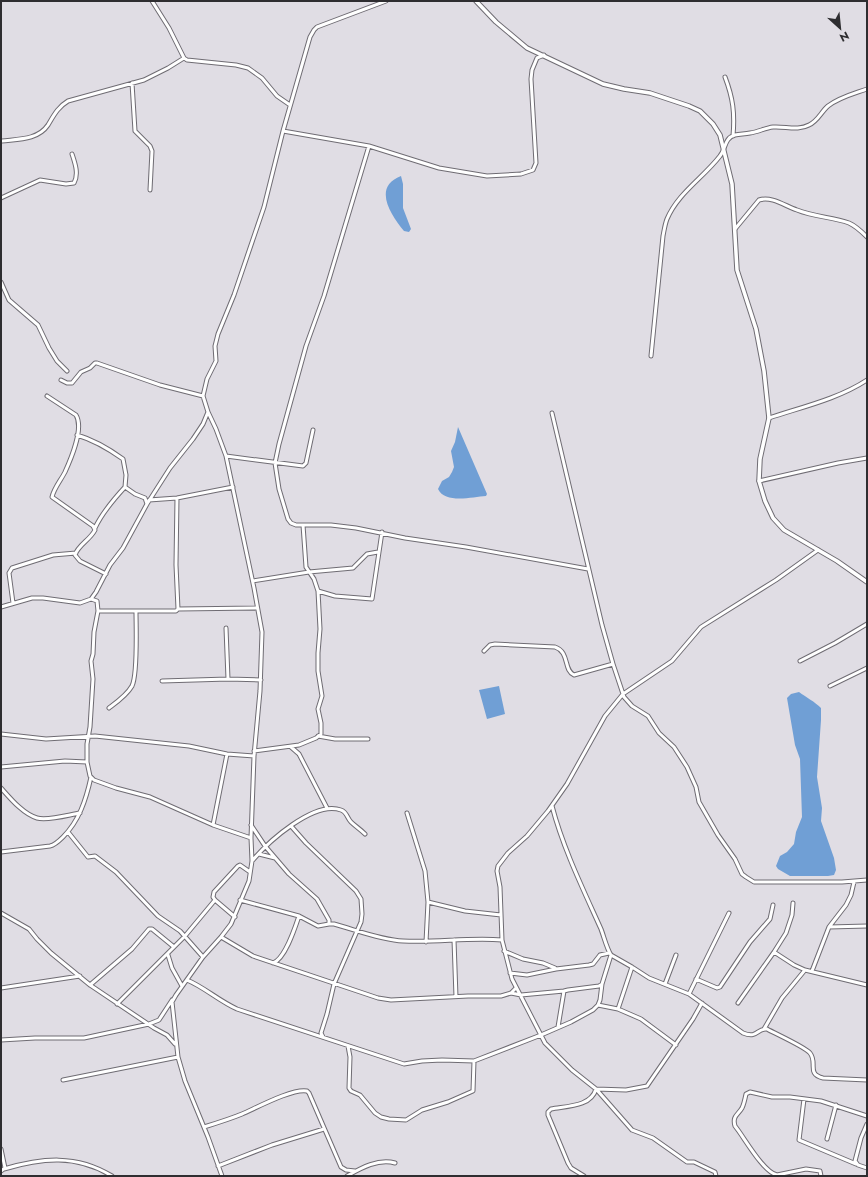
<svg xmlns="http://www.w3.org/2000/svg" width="868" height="1177" font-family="Jost,sans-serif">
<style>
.water{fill:#709fd5}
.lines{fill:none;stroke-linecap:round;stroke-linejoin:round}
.minor-casing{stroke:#6f6c73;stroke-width:5}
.tertiary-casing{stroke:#6f6c73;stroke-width:5.5}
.minor{stroke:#fff;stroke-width:3}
.tertiary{stroke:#fff;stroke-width:3.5}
</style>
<rect width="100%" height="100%" fill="#e0dde4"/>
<path class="water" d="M 401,176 L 403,184 L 403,208 L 411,229 L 409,232 L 404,231 C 391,215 372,187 401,176 Z
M 458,427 L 487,494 L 486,496 C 472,497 445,504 438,489 L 442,481 L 449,477 L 452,472 L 454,467 L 451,451 L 455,442 Z
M 499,686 L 505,714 L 487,719 L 479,690 Z
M 799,692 C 806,697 815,702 821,708 L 821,720 L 817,777 L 822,808 L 821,821 L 834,858 L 836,870 L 834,875 L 828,876 L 790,876 L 778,869 L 776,866 L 780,856 L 787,852 L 794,844 L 796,832 L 802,817 L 800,759 L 795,745 L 787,698 L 791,694 Z"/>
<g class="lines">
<defs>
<path id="minor" d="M 152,1 L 169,28 L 184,58 L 187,60 L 236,65 L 248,68 L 262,78 L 277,96 L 290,105
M 725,77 C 733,98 735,113 733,136
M 132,83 L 135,131 L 150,146 L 152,151 L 150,190
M 283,131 L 369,146 L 439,168 L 487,176 L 521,174 L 533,170 L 536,163 L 531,79 L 532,70 L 537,58 L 544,55
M 2,141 C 18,139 38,140 48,125 C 54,115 58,107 68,101 L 144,80 L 168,68 L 184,58
M 369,146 L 324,296 L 306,346 L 279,444 L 275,463 L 279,489 L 288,519 L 291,523 L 296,525 L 331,525 L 356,528 L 405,538 L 466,547 L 588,569
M 1,198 L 40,180 L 66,184 L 74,183 C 79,174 75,163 72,154
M 735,229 L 759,200 C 772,196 785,206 797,210 C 814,217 833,217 849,223 C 856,226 862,232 867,237
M 1,282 L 9,300 L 38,325 L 49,348 L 57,361 L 67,371
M 651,356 L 663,236 C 664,231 665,224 667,219 C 678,193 703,178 720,156 C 726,149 724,138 735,135 C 740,134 745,134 750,133 C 758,132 765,128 773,127 C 785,126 798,131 809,125 C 818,121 821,112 828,106 C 840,97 853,94 867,89
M 61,380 L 67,383 L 72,383 L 81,372 L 90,368 L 95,363 L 97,363 L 160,385 L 203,396
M 47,396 L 76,415 C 84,428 71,459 65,472 C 61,480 54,488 52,497 L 93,526 L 95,530 C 90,540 78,545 75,555 L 80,561 L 106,574
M 552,413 L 602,625 L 613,664 L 624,697 L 632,706 L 648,716 L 659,733 L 674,747 L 687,767 L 696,787 L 699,802 L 718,835 L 735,859 L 742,874 L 746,877 L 754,882 L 842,882 L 867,880
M 769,418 C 802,407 838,399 867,380
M 77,435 C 94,440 109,449 123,459 L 126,475 L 125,487 L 135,494 L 145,498 L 147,504
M 226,456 L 303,466 L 306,463 L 313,430
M 759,481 L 838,463 L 867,458
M 149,500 L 177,498 L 233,487
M 303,525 L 306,567 L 314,579 L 318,591 L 335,596 L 372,599 L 382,532
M 95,528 C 102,513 113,500 125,487
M 253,581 L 309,572 L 353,568 L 367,554 L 378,552
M 13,603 L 9,573 L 12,568 L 53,555 L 76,553
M 1,607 L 32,598 L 43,598 L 80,603 L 91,599 L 96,592 L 110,565 L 123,548 L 147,504 L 170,468 L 193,439 L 203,424 L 208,412
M 178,609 L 257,608
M 98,611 L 176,611 L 178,609 L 176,565 L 177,498
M 226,628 L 228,679
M 484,651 L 490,645 L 495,644 L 555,647 C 570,652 563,670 574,675 L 613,664
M 800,661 L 835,643 L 867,624
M 162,681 L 228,679 L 261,680
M 830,686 L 867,668
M 109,708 C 117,702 127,695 132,686 C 138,674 136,627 136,611
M 1,734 L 46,739 L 95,736 L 189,746 L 227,754 L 254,756
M 318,736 L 335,739 L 368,739
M 291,747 L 299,754 L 327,808
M 254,751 L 299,745 L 316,738 L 321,734 L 321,723 L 318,709 L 322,696 L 318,671 L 318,653 L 320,629 L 318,591
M 87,762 L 87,744 L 90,727 L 93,679 L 91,661 L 93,654 L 94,632 L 98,611 L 97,601 L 91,599
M 1,767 L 65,761 L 87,762 L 90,776 L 94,780 L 116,788 L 150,797 L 213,825 L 251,838
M 1,788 C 10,798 23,814 37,818 C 48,821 68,815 80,813
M 552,806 C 563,848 583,889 601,929 C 604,937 607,949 611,955 L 632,967 L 649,978 L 689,994 L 743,1033 C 758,1039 757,1028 767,1029 C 776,1034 805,1047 810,1053 C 818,1063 806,1074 823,1078 L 867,1080
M 407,813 L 425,871 L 428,902 L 426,942
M 213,825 L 227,754
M 251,825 L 265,846 L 289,874 L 317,899 L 329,920 L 329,924 L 334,924 C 356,930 381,940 403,941 C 436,943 469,937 502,940
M 291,826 L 306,843 L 356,891 L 361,899 L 362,914 L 361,922 L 334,984 L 327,1014 L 321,1033 L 323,1037
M 68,832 L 88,857 L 95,856 L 116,872 L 158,916 L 180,931 L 203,957
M 1,852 L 50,846 C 55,845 59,841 63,837 C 79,821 86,800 91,777
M 259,854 L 275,858
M 252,861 C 268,842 314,800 341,810 C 347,812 347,818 351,822 C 355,826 360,829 365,834
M 240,900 L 299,916 L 318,926 L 329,924
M 428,902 L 465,911 L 501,915
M 1,913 L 29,929 L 37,939 L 51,953 L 90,985 L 154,1028 L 167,1035 L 175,1044
M 235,917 L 215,900 L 213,897 L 214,892 L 238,866 L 240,865 L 250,872
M 829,927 L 867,926
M 221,937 L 253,956 L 378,998 L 391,1000 L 468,996 L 501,996 L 511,993 L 516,988
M 454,940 L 456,997
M 504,951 L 523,959 L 543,963 L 555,968
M 774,952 L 794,965 L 805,970 L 867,985
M 168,955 L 172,968 L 182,986
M 273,963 C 285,959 295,928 299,916
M 812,971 L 829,927 L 846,905 L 851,895 L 854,882
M 510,973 L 527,975 L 556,969 L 589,965 L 593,964 L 600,955 L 609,953
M 696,979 L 717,988 L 720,987 L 750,942 L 770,919 L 773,905
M 187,980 C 204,987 219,1001 237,1009 L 404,1064 L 422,1061 L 442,1060 L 474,1061 L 541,1035 L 571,1022 L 593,1010 L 598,1005 L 600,1000 L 602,984
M 665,984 L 676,955
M 90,985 L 132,949 L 149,929 L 152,929 L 174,947
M 1,988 L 80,976
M 511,993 L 521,995 L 564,991
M 689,994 L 729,913
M 738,1003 L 774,952 L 786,933 L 792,915 L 793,903
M 117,1004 L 185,936 L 215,900
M 598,1005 L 618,1009 L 641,1019 L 676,1045
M 618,1009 L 632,967
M 558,1027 L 564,991 L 568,990 L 599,986 L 602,984 L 611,955
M 764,1029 L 782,998 L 805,970
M 1,1040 L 35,1038 L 84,1038 L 149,1024 L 159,1020 L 172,1000
M 348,1046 L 350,1057 L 349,1088 L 351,1091 L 360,1095 L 375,1113 L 381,1117 L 389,1119 L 406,1120 L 422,1110 L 448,1102 L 473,1091 L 474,1061
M 63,1080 L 178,1057
M 596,1089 L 632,1130 L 653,1138 L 687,1162 L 694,1162 L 715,1172 L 716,1176
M 596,1089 L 626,1090 L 647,1086 L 693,1019 L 702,1003
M 804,1099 L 799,1140 L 856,1164
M 867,1124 L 861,1138 L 855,1161 L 858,1165 L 867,1168
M 204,1127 C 217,1123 230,1119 242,1114 C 256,1108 293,1088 307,1091 L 309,1093 L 341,1167 L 346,1170 L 355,1171
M 827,1139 L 836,1105
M 1,1149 L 5,1168 L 1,1171
M 218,1166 L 272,1145 L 324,1129
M 4,1169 C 42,1158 76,1154 112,1176
M 222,1176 L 208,1137 L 185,1081 L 178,1057 L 172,1002 L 176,995 L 203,957 L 221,937 L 231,924 L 249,881 L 252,861 L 251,838 L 254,756 L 260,691 L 262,632 L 254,588 L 226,456 L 216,429 L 208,412 L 203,396 L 207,379 L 216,361 L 215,346 L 218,334 L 234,295 L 264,207 L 283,131 L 310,37 L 314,30 L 317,27 L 386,1
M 347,1176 C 361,1168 379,1158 395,1163
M 584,1176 L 571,1168 L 568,1163 L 548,1115 L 548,1112 L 551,1109 C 566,1106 591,1107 596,1089 L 572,1070 L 545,1043 L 512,979 L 502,940 L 500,887 L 497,871 L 498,866 L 508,853 L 527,836 L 548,811 L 567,784 L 605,716 L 623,694 L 672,661 L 701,627 L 776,580 L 818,550
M 821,1176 L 820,1171 L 806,1169 L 777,1175 C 763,1172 744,1137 735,1126 C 732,1116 738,1115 742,1108 C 744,1104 745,1099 746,1094 L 750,1092 L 772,1097 L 790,1097 L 821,1101 L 867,1116"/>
<path id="tertiary" d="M 476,1 L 496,22 L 527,48 L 603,84 L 624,89 L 650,93 L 689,106 L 700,111 L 713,124 L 720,135 L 732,184 L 737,270 L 756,329 L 764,371 L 769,418 L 760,459 L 759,481 L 765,501 L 773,518 L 784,530 L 837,561 L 867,582"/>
</defs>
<use href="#minor" class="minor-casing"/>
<use href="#tertiary" class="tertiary-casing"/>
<use href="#minor" class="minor"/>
<use href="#tertiary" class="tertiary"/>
</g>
<rect width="868" height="1177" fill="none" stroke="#2e2d30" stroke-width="4"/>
<g transform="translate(840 28) rotate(153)" stroke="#e0dde4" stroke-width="3" paint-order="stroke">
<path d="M0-3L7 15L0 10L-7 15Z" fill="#2e2d30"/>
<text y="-6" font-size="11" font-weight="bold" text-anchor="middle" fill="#2e2d30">N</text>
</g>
</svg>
